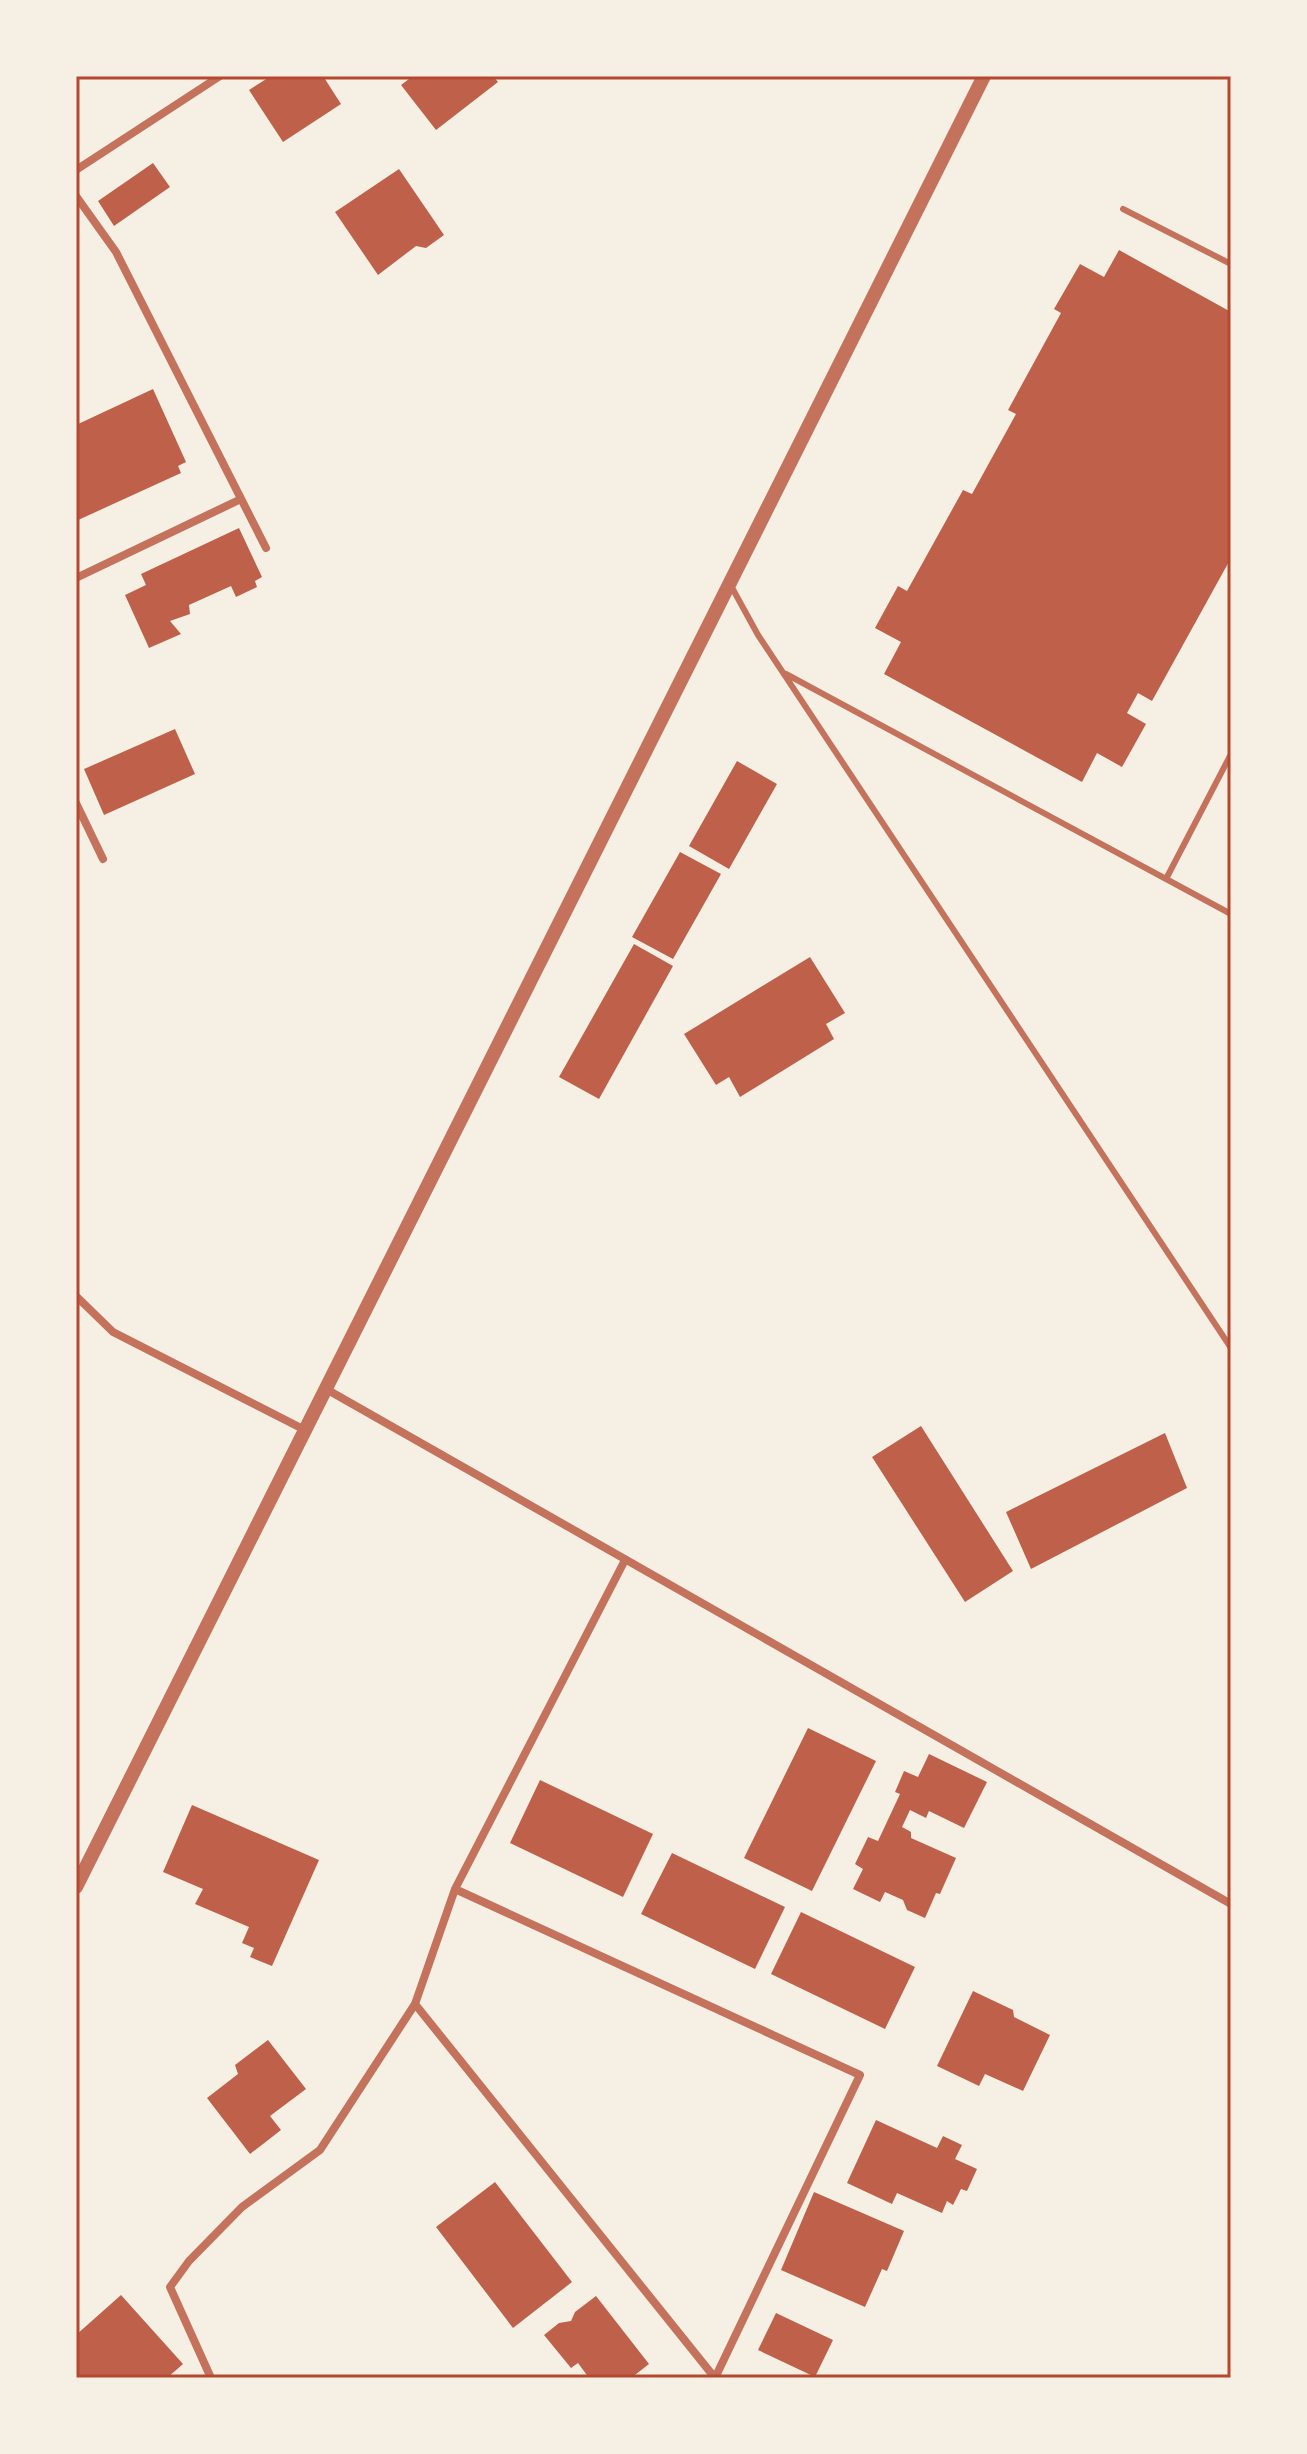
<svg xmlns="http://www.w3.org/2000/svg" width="1307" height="2454" font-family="'DM Sans',sans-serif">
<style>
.building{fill:#bf614a}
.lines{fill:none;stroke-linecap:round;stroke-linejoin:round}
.service{stroke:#c5725c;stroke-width:6}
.minor{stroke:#c5725c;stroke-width:8}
.tertiary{stroke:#c5725c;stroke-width:14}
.neatline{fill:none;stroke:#b5482f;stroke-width:3}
</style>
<rect width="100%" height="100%" fill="#f6efe4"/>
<path class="building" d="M 271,76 L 323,76 L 341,104 L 283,142 L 249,90 Z
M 413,76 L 493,76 L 498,82 L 436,130 L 401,85 Z
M 153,163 L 170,187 L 114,226 L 98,201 Z
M 399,169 L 444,235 L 426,248 L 416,246 L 378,275 L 335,212 Z
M 1119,250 L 1231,312 L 1231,558 L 1152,701 L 1138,693 L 1127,713 L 1146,724 L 1122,767 L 1097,753 L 1082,782 L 884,674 L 901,642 L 875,628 L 898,586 L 907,591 L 963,490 L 972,494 L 1016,414 L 1008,410 L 1061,313 L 1054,309 L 1080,264 L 1104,277 Z
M 153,389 L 186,462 L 178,466 L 181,473 L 76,521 L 76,425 Z
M 239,528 L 262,577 L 255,581 L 257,587 L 236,597 L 231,586 L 189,605 L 190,614 L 170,621 L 181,634 L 149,648 L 125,595 L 146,585 L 141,574 Z
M 175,729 L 195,774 L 104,815 L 84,769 Z
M 737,761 L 777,784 L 729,869 L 689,846 Z
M 680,852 L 721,874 L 673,959 L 632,937 Z
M 634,944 L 673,966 L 599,1099 L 559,1077 Z
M 810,957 L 845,1013 L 826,1024 L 834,1039 L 740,1097 L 729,1077 L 716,1085 L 684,1034 Z
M 921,1426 L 1013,1571 L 965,1602 L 872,1457 Z
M 1165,1433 L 1187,1488 L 1031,1569 L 1006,1512 Z
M 808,1728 L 876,1761 L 812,1891 L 744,1858 Z
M 929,1754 L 987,1782 L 964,1828 L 929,1811 L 926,1818 L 910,1810 L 902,1827 L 911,1832 L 911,1838 L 956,1858 L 940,1894 L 936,1893 L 925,1918 L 907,1910 L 903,1900 L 885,1892 L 880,1902 L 853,1889 L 863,1869 L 855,1864 L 868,1837 L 878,1841 L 900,1794 L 895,1792 L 904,1771 L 918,1777 Z
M 540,1780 L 653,1834 L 623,1897 L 510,1843 Z
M 192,1805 L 319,1860 L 272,1966 L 250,1957 L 254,1948 L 242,1943 L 249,1927 L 195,1904 L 203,1889 L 163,1872 Z
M 672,1853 L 785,1907 L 755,1969 L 641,1914 Z
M 801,1912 L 915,1967 L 885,2029 L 771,1974 Z
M 973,1991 L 1013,2010 L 1014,2017 L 1050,2035 L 1023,2091 L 985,2074 L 979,2086 L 937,2066 Z
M 268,2040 L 306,2089 L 270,2116 L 281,2130 L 250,2154 L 207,2098 L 238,2074 L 235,2065 Z
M 876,2120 L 937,2148 L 943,2136 L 962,2145 L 955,2159 L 977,2169 L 967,2191 L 961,2189 L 953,2205 L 947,2201 L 942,2213 L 897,2193 L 892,2204 L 847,2183 Z
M 495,2182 L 572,2282 L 513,2328 L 436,2227 Z
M 814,2192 L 904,2231 L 887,2271 L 882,2269 L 865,2307 L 781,2270 Z
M 121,2295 L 183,2364 L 167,2378 L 76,2378 L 76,2335 Z
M 596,2296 L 649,2364 L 631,2378 L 589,2378 L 578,2363 L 571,2368 L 544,2335 L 559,2323 L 571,2321 L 575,2312 Z
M 776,2313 L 833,2340 L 815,2377 L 758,2350 Z"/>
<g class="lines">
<path class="service" d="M 1123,209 L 1231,264
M 730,584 L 758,635 L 1231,1348
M 786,674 L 1231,914
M 1166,879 L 1231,754"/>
<path class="minor" d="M 76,170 L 220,76
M 76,196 L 116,252 L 266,548
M 76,578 L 241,499
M 76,803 L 103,859
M 76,1296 L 113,1332 L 305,1430
M 326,1389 L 1231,1904
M 455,1889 L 860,2075 L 715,2378
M 415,2004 L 715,2378
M 211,2378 L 170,2287 L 189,2261 L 242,2207 L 320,2150 L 415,2004 L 455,1889 L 625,1560"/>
<path class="tertiary" d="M 76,1887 L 984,76"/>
</g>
<rect width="1307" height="2454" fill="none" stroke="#f6efe4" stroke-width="156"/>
<rect x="78" y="78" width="1151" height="2298" class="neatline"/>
</svg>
